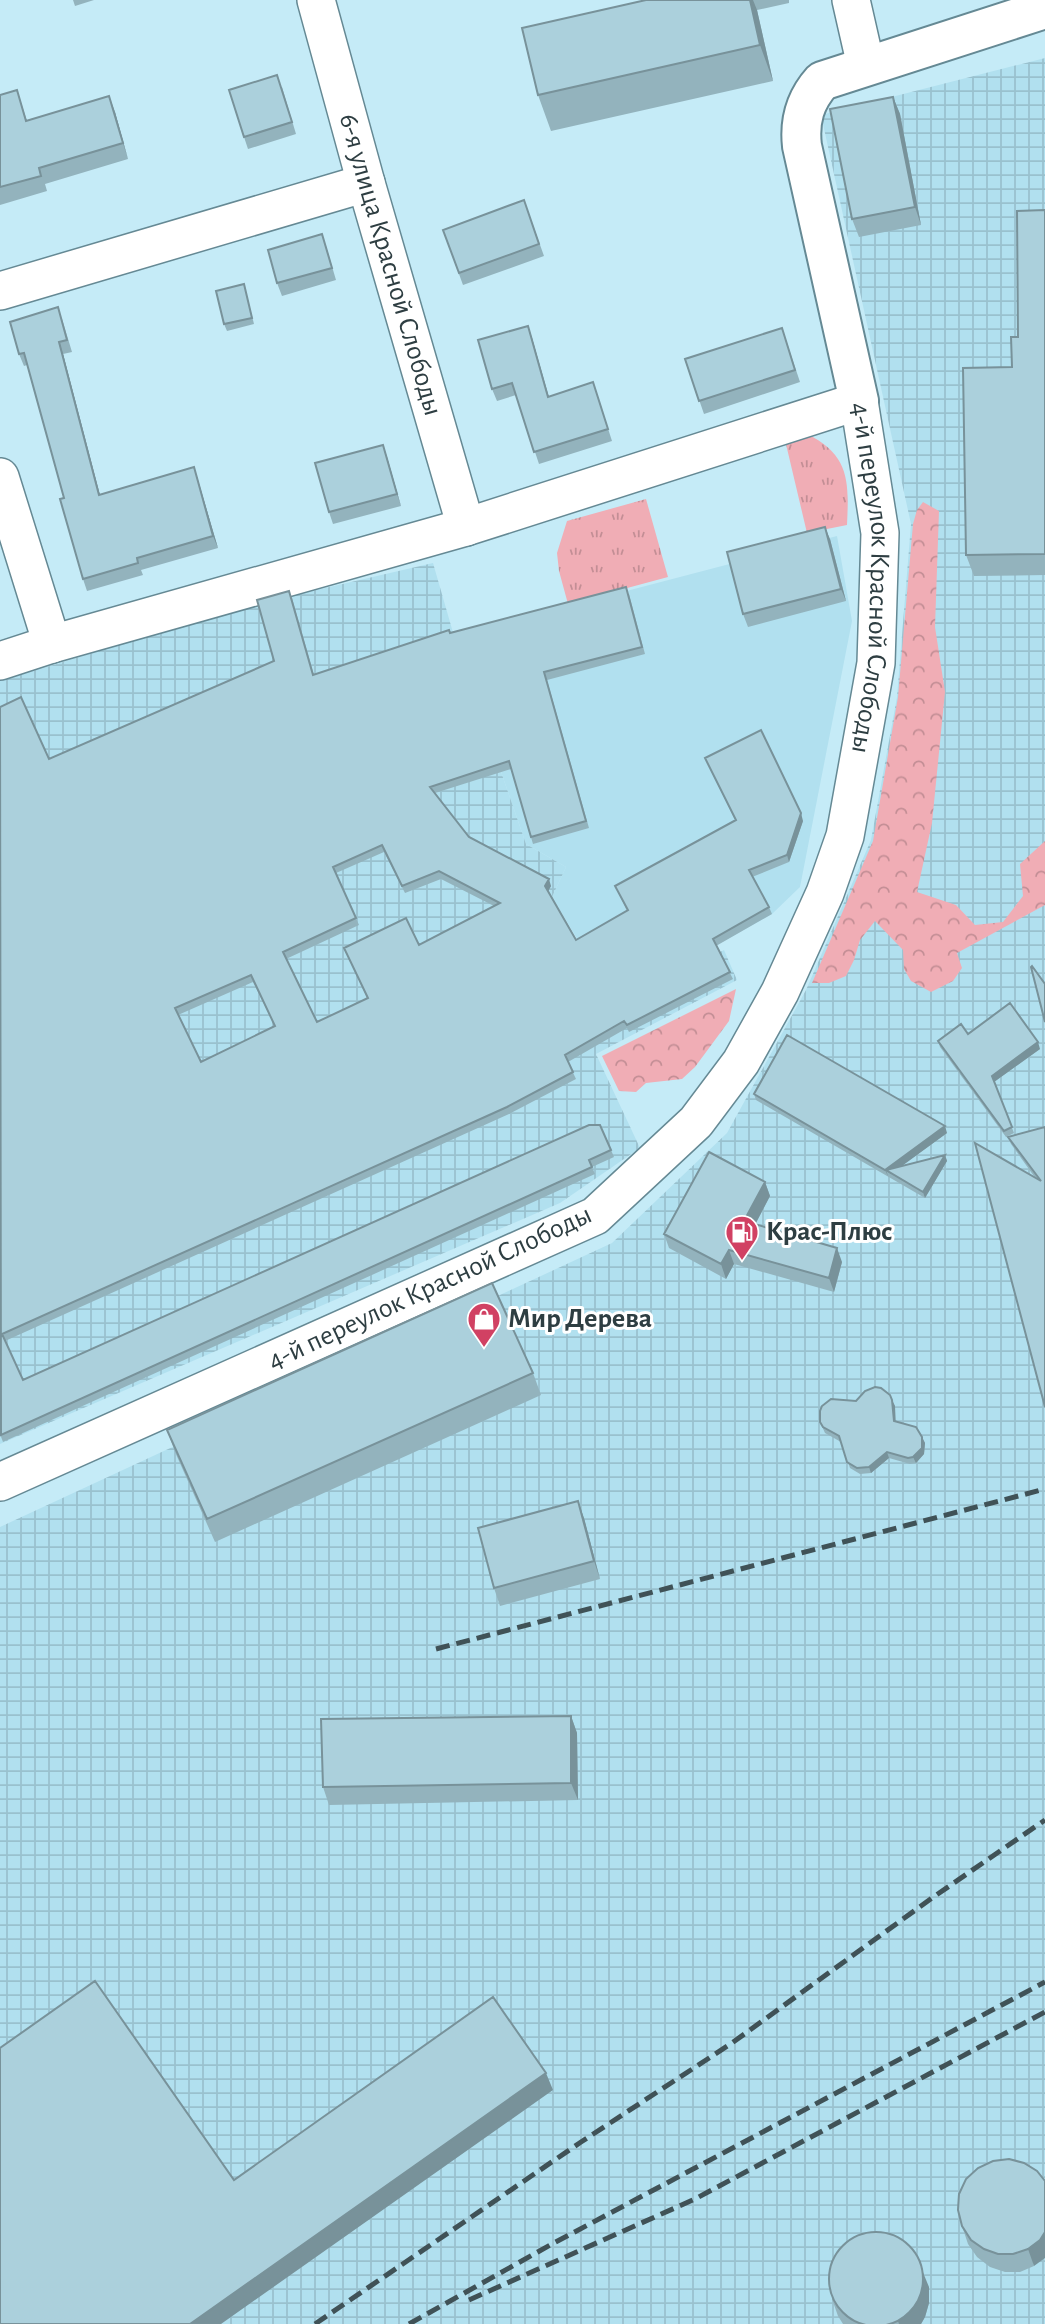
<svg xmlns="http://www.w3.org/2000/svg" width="1045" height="2324" font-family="'Alegreya Sans',sans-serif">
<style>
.built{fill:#b1e0ef}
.industrial{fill:url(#industrial-grid)}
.grass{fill:url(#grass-tufts)}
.forest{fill:url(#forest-crowns)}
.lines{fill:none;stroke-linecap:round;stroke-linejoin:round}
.minor-casing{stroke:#658994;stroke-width:40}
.tertiary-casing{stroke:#658994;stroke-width:42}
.minor{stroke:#fff;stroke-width:37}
.tertiary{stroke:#fff;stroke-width:38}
.rail{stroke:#405257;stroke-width:5;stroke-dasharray:14 7;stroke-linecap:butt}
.wall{fill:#93b3bd;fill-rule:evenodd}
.shaded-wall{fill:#78929a}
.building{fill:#abd0dc;stroke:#78929a;stroke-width:2;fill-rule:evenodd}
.labels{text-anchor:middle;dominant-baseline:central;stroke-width:6;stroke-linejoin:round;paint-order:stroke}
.street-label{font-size:28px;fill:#2e3e42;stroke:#fff}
.poi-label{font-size:28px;font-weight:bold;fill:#2e3e42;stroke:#fff;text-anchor:start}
</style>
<defs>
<pattern id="industrial-grid" width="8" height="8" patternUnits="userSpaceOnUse" patternTransform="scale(1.75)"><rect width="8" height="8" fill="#b1e0ef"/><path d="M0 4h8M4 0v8" fill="none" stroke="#99c1ce"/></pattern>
<pattern id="grass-tufts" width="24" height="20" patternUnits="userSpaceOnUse" patternTransform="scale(1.75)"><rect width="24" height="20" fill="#f0adb5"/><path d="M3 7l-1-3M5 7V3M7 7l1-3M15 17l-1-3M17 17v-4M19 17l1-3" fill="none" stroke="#c38e95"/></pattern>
<pattern id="forest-crowns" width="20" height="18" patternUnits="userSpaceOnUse" patternTransform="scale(1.75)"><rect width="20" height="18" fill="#f0adb5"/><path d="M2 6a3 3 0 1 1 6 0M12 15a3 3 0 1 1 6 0" fill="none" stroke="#c38e95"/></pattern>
</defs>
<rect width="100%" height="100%" fill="#c5ebf7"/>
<path class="built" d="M 837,536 L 852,621 L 800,887 L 772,914 L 615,1002 L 552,897 L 566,867 L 526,844 L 454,636 Z"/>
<path class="industrial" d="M 1045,58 L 1045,2324 L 0,2324 L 0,1527 L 612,1243 L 727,1133 L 806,990 L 871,840 L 897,697 L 911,524 L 821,115 Z
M 433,563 L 454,636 L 526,844 L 566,867 L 552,897 L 615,1006 L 724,950 L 737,980 L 596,1054 L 640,1148 L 560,1203 L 0,1444 L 0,681 L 252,605 Z"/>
<path class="grass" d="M 807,434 C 850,455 849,482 847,525 L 807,533 L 785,440 Z
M 646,499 L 668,577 L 568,604 L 559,571 L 557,553 L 567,521 Z"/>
<path class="forest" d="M 923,502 L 939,511 L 935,627 L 945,692 L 932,823 L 917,892 L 956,905 L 975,925 L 1003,922 L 1023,896 L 1020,864 L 1045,841 L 1045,905 L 957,953 L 962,968 L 953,981 L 931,992 L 911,981 L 904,969 L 903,950 L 875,921 L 860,940 L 854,960 L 846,976 L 829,983 L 812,983 L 873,841 L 898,697 L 913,524 L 917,510 Z
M 736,989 L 729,1021 L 695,1067 L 682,1079 L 646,1083 L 636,1092 L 619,1091 L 602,1056 Z"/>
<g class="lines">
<defs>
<g id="minor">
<path id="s1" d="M 316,0 L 366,183 L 466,527"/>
<path d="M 851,0 L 866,66"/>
<path d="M 0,291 L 366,183"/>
<path d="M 0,477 L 52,644"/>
<path id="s2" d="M 0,661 L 52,644 L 466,527 L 859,401 L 880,533 L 876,663 L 845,836 L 825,893 L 780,992 L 741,1062 L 696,1122 L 595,1216 L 0,1482"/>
</g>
<path id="tertiary" d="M 859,401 L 802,146 C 799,120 805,100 822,81 L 1045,9"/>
</defs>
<use href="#minor" class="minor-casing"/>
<use href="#tertiary" class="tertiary-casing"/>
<use href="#minor" class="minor"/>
<use href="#tertiary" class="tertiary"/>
<path class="rail" d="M 436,1649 L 1045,1489
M 469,2300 L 695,2199 L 1045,2012
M 315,2324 L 581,2142 L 732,2043 L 932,1898 L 1045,1820
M 409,2324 L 552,2244 L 1045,1982"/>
</g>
<path class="wall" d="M 73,0 L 94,0 L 75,6 Z
M 646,0 L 789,0 L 789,3 L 757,10 L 773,81 L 551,131 L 538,95 Z
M 282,87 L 296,134 L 248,149 L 244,137 Z
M 17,90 L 27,121 L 115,112 L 128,159 L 45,184 L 47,191 L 0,205 L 0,95 Z
M 893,97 L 900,114 L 921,225 L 859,237 L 852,219 Z
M 524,200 L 544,256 L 463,285 L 443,230 Z
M 1045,210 L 1045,575 L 974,576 L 966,555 L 1012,367 Z
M 326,246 L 336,280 L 282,296 L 277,283 Z
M 244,284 L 254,324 L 227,331 L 224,324 Z
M 62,319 L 72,352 L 63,354 L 100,495 L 194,467 L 218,548 L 141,570 L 143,575 L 87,591 L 83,579 L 64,498 L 27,365 L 24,366 L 19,354 Z
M 782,328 L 800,382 L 704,414 L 685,359 Z
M 532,338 L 549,397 L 593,382 L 612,441 L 539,464 L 516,395 L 497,401 L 492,389 Z
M 387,457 L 401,506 L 333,524 L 329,512 Z
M 830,539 L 846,601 L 748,627 L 743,614 Z
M 629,594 L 645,654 L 547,680 L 589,828 L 533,844 L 511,769 L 435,793 L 469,837 L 551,886 L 548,892 L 576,940 L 627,911 L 615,886 L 735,820 L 705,758 L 803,821 L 789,862 L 752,877 L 769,907 L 772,914 L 716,946 L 733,979 L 629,1032 L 627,1028 L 568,1062 L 576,1079 L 509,1114 L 5,1341 L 23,1380 L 611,1150 L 614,1157 L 592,1167 L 595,1174 L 3,1442 L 0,1434 L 0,707 L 49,759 L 274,661 L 292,598 L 314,675 L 450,633 ZM 384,852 L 405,893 L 441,879 L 494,906 L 419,945 L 344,948 L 367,998 L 317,1022 L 286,959 L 359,925 L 336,873 ZM 253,982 L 275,1026 L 201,1062 L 178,1015 Z
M 968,1034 L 1040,1049 L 994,1082 L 1014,1133 L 1006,1137 L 940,1047 L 938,1041 Z
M 754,1094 L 947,1133 L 901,1166 L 945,1155 L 947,1161 L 925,1198 L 756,1100 Z
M 1045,1127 L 1045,1407 L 1036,1179 L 1011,1144 L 1008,1137 Z
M 765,1182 L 770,1196 L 755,1225 L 842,1262 L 834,1292 L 734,1264 L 726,1279 L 669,1248 L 664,1234 Z
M 533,1373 L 541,1395 L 215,1542 L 175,1452 L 167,1430 Z
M 892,1400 L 895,1406 L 895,1422 L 922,1437 L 925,1443 L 924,1454 L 916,1463 L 910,1464 L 889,1458 L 871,1473 L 860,1474 L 850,1468 L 841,1442 L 825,1433 L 820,1422 L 856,1401 Z
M 584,1518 L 600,1579 L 500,1606 L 494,1588 Z
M 571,1716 L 577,1733 L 578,1800 L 329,1805 L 323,1787 Z
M 1009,2159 L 1034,2266 L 1020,2272 L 1005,2272 L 990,2267 L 977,2257 L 968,2244 L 962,2226 Z
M 929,2287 L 929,2303 L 925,2317 L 921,2324 L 843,2324 L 838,2316 L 832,2299 Z"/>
<path class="shaded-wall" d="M 750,0 L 753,0 L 757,10 L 773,81 L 760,45 Z
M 109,96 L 115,112 L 128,159 L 123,143 Z
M 893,97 L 900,114 L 921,225 L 915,207 Z
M 528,326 L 532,338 L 552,409 L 548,397 Z
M 59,342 L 63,354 L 103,507 L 99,495 Z
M 383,445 L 387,457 L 401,506 L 397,494 Z
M 194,467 L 198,480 L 218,548 L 213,536 Z
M 825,527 L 830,539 L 846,601 L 841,589 Z
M 801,813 L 803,821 L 789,862 L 787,855 Z
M 549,879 L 551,886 L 547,893 L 545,886 Z
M 1038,1042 L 1040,1049 L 994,1082 L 992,1076 Z
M 945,1126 L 947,1133 L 891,1174 L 886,1170 L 888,1176 L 885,1170 Z
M 945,1155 L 947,1161 L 925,1198 L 923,1192 Z
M 765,1182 L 770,1196 L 749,1236 L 744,1221 Z
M 837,1248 L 842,1262 L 834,1292 L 829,1278 Z
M 729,1250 L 734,1264 L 726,1279 L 721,1264 Z
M 892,1400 L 895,1406 L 896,1428 L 894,1421 Z
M 922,1437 L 925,1443 L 924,1454 L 916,1463 L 913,1457 Z
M 887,1452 L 889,1458 L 871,1473 L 869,1467 Z
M 578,1501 L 584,1518 L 600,1579 L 594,1561 Z
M 571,1716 L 577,1733 L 578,1800 L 571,1783 Z
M 546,2073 L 553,2090 L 221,2324 L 190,2324 Z
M 1045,2232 L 1045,2258 L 1034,2266 L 1028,2249 Z
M 922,2270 L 929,2287 L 929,2303 L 925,2317 L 921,2324 L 899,2324 L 898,2321 Z"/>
<path class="building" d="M 646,0 L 750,0 L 760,45 L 538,95 L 522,28 Z
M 277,75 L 292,122 L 244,137 L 229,90 Z
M 17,90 L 26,121 L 109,96 L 123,143 L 39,168 L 41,176 L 0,187 L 0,95 Z
M 893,97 L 915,207 L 852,219 L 830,109 Z
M 524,200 L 539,244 L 459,273 L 443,230 Z
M 1045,210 L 1045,554 L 966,555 L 963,368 L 1012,367 L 1011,337 L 1018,337 L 1017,211 Z
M 322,234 L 332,268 L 277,283 L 268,250 Z
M 244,284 L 252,318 L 224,324 L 216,291 Z
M 58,307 L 67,340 L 59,342 L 99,495 L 194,467 L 213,536 L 137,558 L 138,563 L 83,579 L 60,499 L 64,498 L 24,353 L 19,354 L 10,322 Z
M 528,326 L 548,397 L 593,382 L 608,429 L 534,452 L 512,383 L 492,389 L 478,340 Z
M 782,328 L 795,370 L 699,401 L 685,359 Z
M 383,445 L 397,494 L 329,512 L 315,463 Z
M 825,527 L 841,589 L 743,614 L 727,552 Z
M 626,587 L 642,647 L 544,672 L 586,821 L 531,837 L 509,761 L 430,787 L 469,837 L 549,879 L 545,886 L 576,940 L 628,910 L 615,886 L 736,820 L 705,758 L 761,730 L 801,813 L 787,855 L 749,870 L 769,907 L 713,939 L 730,972 L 627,1025 L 624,1021 L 565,1055 L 573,1072 L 507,1107 L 2,1334 L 23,1380 L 589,1125 L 600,1125 L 611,1150 L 589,1160 L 592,1167 L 1,1435 L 0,707 L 21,697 L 49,759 L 274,661 L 257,600 L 289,591 L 313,675 L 449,630 L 450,633 ZM 382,845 L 402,886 L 439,871 L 500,903 L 419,945 L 406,918 L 344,948 L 368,998 L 317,1022 L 283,952 L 356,918 L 333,867 ZM 251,975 L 275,1026 L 201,1062 L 175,1008 Z
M 1032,966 L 1045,984 L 1045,1022 L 1031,967 Z
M 1010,1003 L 1038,1042 L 992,1076 L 1012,1127 L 1004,1131 L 938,1041 L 961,1024 L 968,1034 Z
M 787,1035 L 945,1126 L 885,1170 L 754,1094 Z
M 1045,1127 L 1045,1407 L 975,1143 L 1041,1181 L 1008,1137 Z
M 709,1152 L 765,1182 L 744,1221 L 837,1248 L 829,1278 L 729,1250 L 721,1264 L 664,1234 Z
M 945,1155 L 923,1192 L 886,1170 Z
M 492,1283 L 533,1373 L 207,1519 L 167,1430 Z
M 875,1387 L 881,1388 L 890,1395 L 892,1400 L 894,1421 L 916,1427 L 922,1437 L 922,1448 L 913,1457 L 908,1458 L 887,1452 L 869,1467 L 857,1468 L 847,1462 L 839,1436 L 823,1427 L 820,1422 L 820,1411 L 822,1406 L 831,1399 L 856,1401 L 865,1391 Z
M 578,1501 L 594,1561 L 494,1588 L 478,1528 Z
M 571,1716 L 571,1783 L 323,1787 L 321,1719 Z
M 95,1981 L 234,2180 L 493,1997 L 546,2073 L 190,2324 L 0,2324 L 0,2048 Z
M 1009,2159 L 1024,2163 L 1037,2171 L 1045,2181 L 1045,2232 L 1040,2240 L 1028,2249 L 1013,2254 L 998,2254 L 984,2249 L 971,2240 L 962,2226 L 958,2210 L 959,2194 L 966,2179 L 978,2168 L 993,2161 Z
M829 2279a47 47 0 1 1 94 0a47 47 0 1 1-94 0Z"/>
<defs>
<symbol id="fuel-pin" viewBox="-11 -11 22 30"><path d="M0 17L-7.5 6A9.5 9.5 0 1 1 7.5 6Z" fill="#d14163" stroke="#fff"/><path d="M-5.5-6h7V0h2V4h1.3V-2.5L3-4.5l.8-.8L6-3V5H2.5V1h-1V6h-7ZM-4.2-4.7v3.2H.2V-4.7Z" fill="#fff"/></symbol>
<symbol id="shop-pin" viewBox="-11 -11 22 30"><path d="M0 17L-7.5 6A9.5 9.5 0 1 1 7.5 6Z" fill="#d14163" stroke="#fff"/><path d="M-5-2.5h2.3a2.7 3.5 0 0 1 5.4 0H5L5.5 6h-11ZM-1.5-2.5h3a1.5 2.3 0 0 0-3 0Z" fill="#fff"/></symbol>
</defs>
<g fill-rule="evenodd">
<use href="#fuel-pin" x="723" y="1213" width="38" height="52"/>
<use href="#shop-pin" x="465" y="1300" width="38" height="52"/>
</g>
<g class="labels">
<g class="street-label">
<text stroke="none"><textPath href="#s1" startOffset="275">6-я улица Красной Слободы</textPath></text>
<text stroke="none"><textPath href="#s2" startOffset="1076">4-й переулок Красной Слободы</textPath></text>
<text transform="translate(430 1288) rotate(-25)">4-й переулок Красной Слободы</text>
</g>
<g class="poi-label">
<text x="766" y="1232">Крас-Плюс</text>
<text x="508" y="1319">Мир Дерева</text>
</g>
</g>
</svg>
